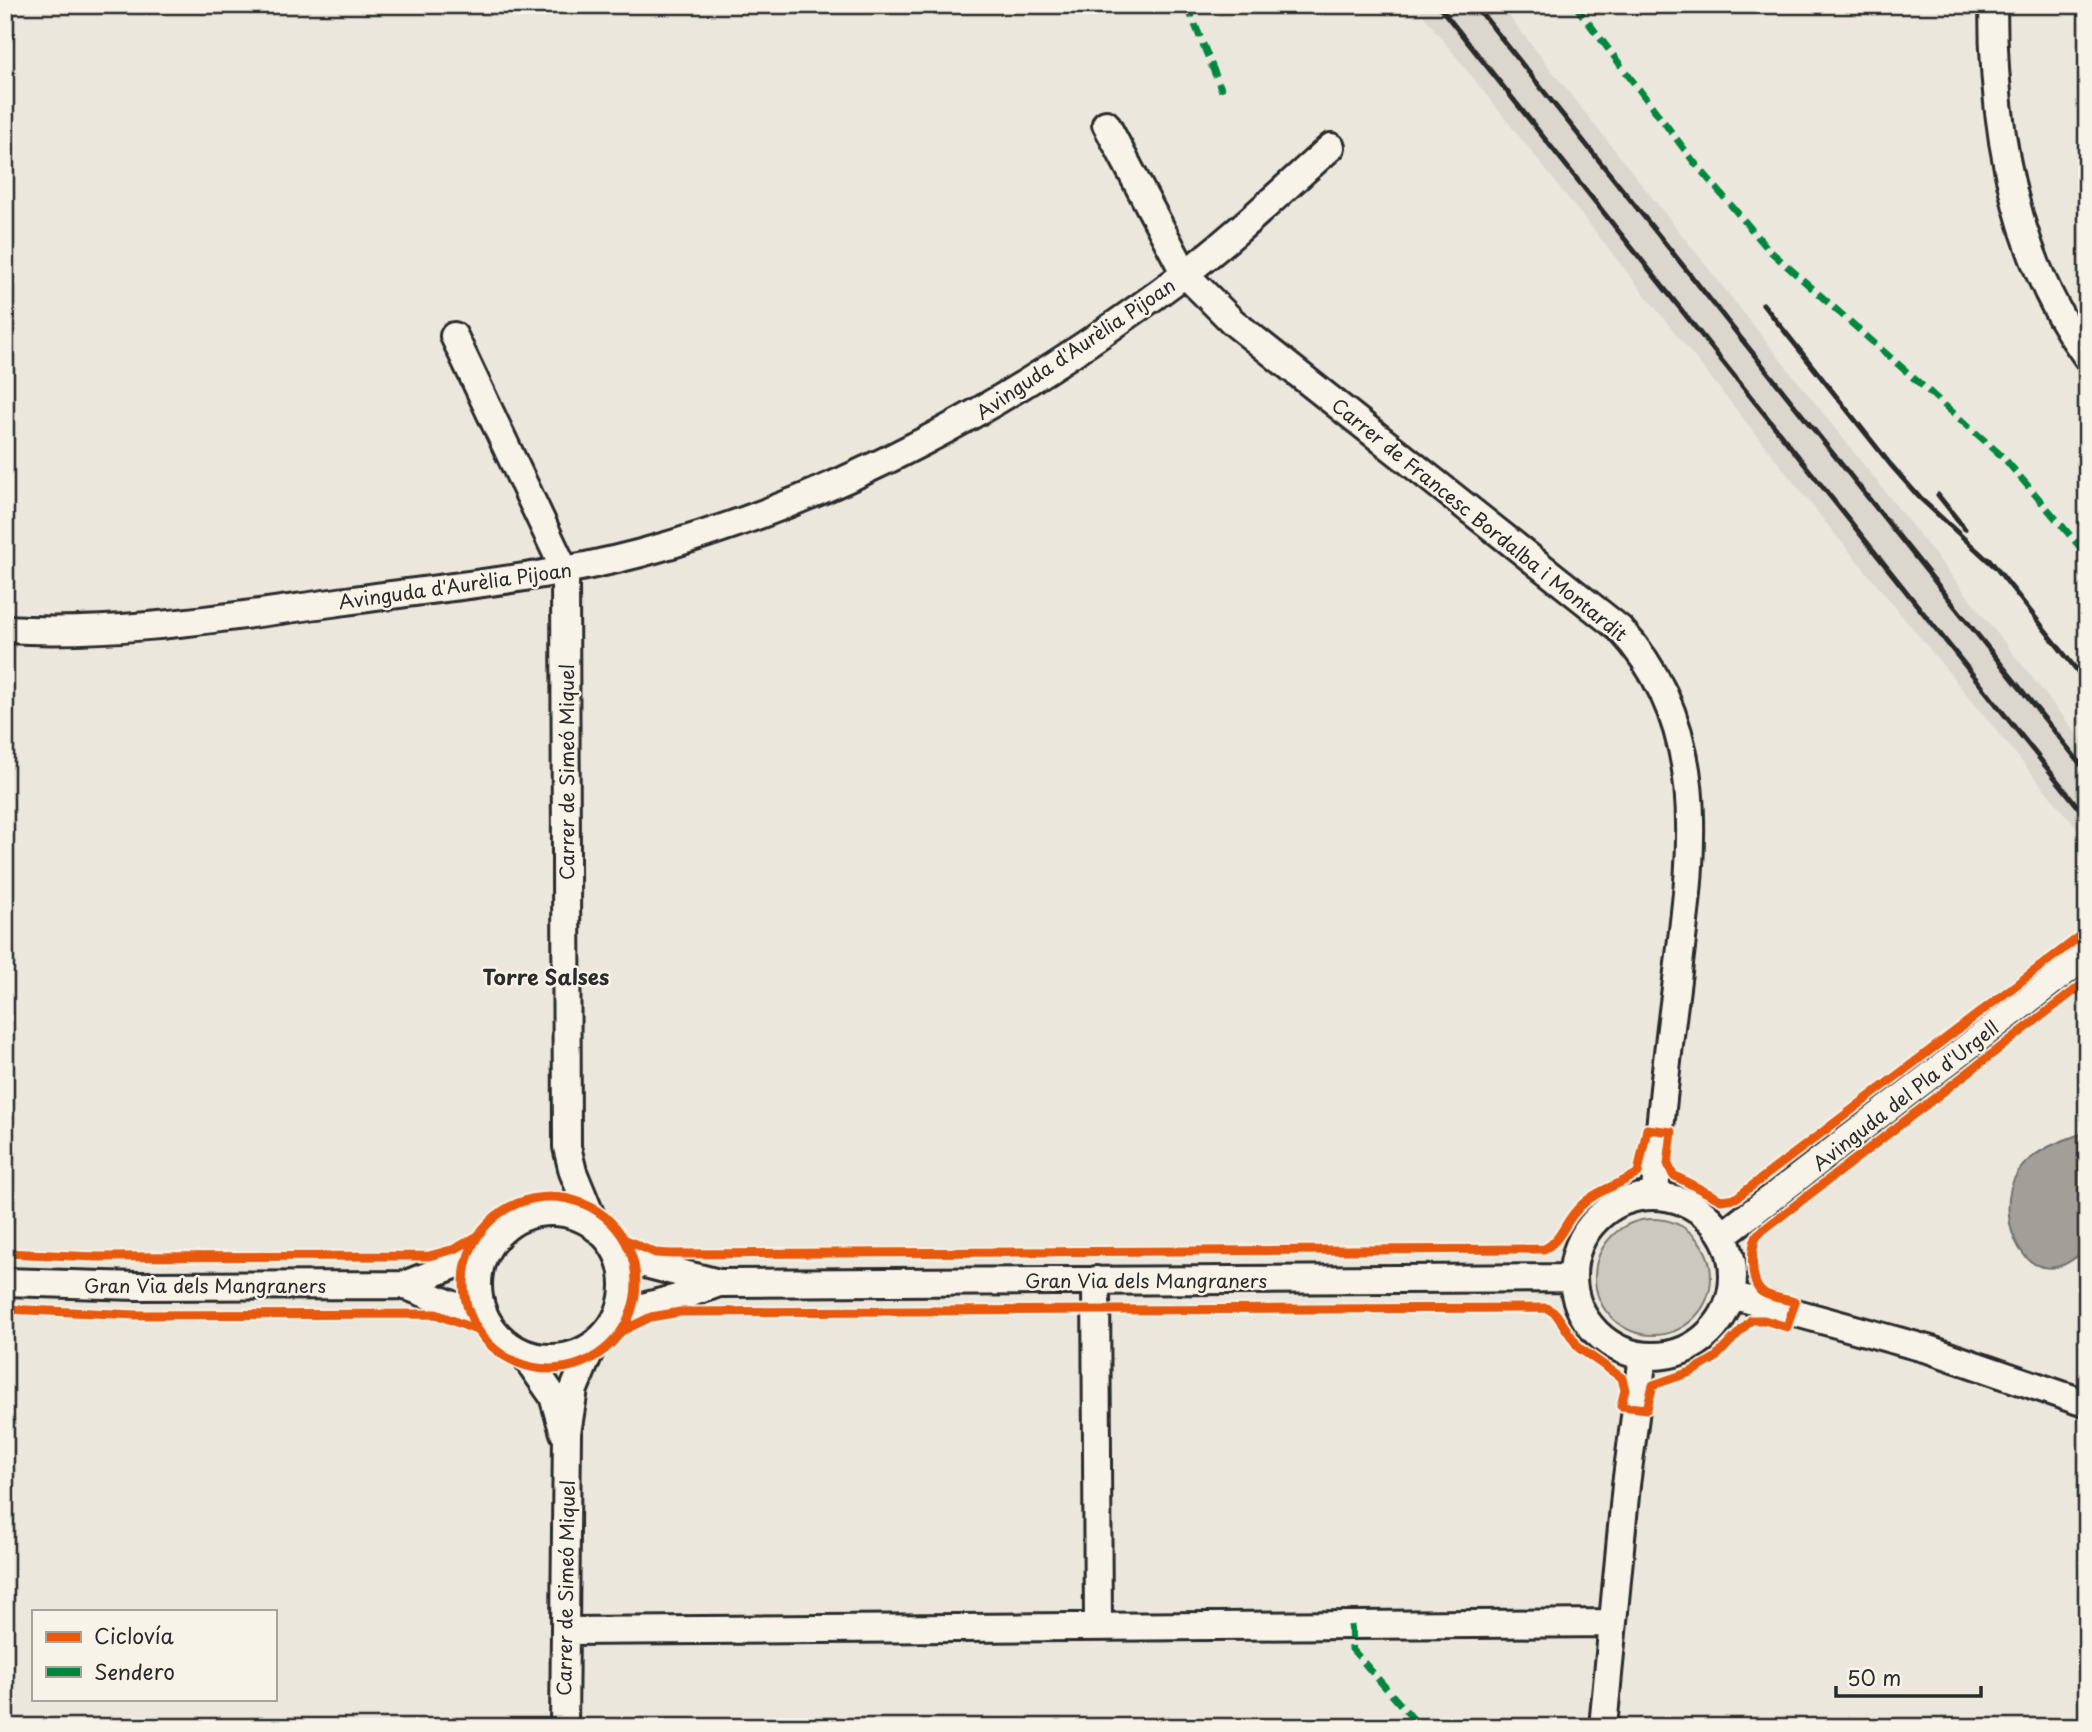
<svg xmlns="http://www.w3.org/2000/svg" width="2092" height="1732" font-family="'Playpen Sans',sans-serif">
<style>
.built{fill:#dbd7ce}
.green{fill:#cbc8bf;stroke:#7b7a75;stroke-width:2}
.water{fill:#a29f98;stroke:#72716c;stroke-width:2}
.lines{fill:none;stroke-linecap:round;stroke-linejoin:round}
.minor-casing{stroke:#2b2b2b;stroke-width:32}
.minor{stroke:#f7f3e8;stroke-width:26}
.rail{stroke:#2b2b2b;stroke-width:5}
.quiet{stroke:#00873e;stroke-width:7;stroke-dasharray:14 7;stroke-linecap:butt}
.cycleway-casing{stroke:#f7f3e8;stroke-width:13}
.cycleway{stroke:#e8590c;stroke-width:9}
.labels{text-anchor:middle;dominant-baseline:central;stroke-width:5;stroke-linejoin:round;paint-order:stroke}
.street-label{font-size:19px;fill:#2b2b2b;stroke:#f7f3e8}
.neighbourhood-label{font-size:21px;font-weight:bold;fill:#2b2b2b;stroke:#f7f3e8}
</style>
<rect width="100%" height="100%" fill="#ebe7dd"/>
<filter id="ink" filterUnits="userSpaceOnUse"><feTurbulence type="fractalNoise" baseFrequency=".0143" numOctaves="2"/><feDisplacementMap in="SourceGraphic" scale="14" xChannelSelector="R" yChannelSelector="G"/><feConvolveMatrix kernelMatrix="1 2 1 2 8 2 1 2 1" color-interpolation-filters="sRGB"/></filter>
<g filter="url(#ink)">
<path class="built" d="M 1415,5 L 1500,5 L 2087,747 L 2087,841 L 1826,523 Z"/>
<path class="green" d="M1595 1277a58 58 0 1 1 116 0a58 58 0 1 1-116 0Z"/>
<path class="water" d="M 2087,1132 L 2087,1247 C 2027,1310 1990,1213 2018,1172 C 2033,1150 2062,1140 2087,1132 Z"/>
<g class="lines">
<defs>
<path id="minor" d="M 1993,5 C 1993,126 2013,257 2087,357
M 1106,124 L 1185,274 L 1233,322 L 1620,629 C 1715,731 1691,864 1676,988 C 1667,1057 1659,1126 1655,1195
M 454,336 L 565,571 L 567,1147 L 573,1172 L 596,1228
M 5,629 C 119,636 234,616 346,601 C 445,587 544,579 641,553 C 844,498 1015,401 1182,276 C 1234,237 1282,190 1331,147
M1573 1276a80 80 0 1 1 160 0a80 80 0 1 1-160 0Z
M478 1285a73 73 0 1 1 146 0a73 73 0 1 1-146 0Z
M 1723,1235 L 2087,955
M 616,1250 L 637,1262 L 719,1283 L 1572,1278
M 1096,1280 L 1098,1627
M 5,1282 L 137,1286 L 404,1285 L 485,1253
M 404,1285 L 485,1318
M 1731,1295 L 1931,1350 L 2079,1401
M 619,1313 L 677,1298 L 719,1283
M 523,1353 L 553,1396 L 564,1433
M 565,1631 L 1612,1623
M 564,1727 L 567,1433 L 574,1389 L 592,1346
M 1603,1727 L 1626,1485 L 1643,1356"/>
</defs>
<use href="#minor" class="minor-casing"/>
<use href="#minor" class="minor"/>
<path class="rail" d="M 1438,5 L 2087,818
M 1475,5 L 2087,772
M 1763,304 L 1890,464 L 1920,498 L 1994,566
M 1938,495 L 1965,529
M 1989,559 L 2087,683"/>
<path class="quiet" d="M 1187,5 L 1222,91
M 1575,5 L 1694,162 L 1770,251 L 2003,457 L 2081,548 L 2087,578
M 2082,350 L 2087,347
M 2087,621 L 2087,630
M 2079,1401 L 2087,1400
M 1351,1625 L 1352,1649 L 1420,1727"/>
<defs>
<path id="cycleway" d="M464 1283a86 86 0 1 1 172 0a86 86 0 1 1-172 0Z
M 624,1239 L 655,1253 L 671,1254 L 1544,1249 C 1560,1242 1564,1224 1576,1211 C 1594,1190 1616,1187 1638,1173 L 1647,1129 L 1672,1132 L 1668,1164 L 1673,1175 L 1721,1200 L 1736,1198 L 2087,931
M 5,1253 L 96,1257 L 429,1256 L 455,1249 L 478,1236
M 5,1309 L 136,1315 L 436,1314 L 479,1331
M 622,1331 L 651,1317 L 680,1312 L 1547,1308 L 1556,1314 L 1579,1348 L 1622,1378 L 1625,1390 L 1621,1406 L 1647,1409 L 1653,1385 L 1691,1372 L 1715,1358 L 1751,1320 L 1764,1320 L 1787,1327 L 1795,1302 C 1786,1299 1771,1298 1762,1292 C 1750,1284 1750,1244 1758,1234 L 2087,981"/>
</defs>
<use href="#cycleway" class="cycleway-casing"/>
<use href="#cycleway" class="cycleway"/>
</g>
</g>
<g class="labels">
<g class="street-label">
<text transform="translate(1075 348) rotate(-34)">Avinguda d'Aurèlia Pijoan</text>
<text transform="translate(1480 519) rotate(39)">Carrer de Francesc Bordalba i Montardit</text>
<text transform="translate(455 585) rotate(-8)">Avinguda d'Aurèlia Pijoan</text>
<text transform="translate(566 772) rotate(-90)">Carrer de Simeó Miquel</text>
<text transform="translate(1905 1095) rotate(-38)">Avinguda del Pla d'Urgell</text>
<text x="1146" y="1280">Gran Via dels Mangraners</text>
<text x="205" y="1285">Gran Via dels Mangraners</text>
<text transform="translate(565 1588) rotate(-89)">Carrer de Simeó Miquel</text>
</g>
<g class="neighbourhood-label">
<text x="546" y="976">Torre Salses</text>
</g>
</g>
<rect width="2092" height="1732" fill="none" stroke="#f7f3e8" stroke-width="28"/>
<rect x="14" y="14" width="2064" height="1704" fill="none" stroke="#2b2b2b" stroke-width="2.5" filter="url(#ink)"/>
<rect x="32" y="1610" width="245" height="91" fill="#f7f3e8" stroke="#a5a39c" stroke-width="2"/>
<rect x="46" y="1632" width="35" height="10" fill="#e8590c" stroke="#a5a39c" stroke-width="2"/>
<text x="94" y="1644" font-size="21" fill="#2b2b2b">Ciclovía</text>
<rect x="46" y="1667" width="35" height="10" fill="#00873e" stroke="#a5a39c" stroke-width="2"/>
<text x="94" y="1680" font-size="21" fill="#2b2b2b">Sendero</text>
<path d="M1836 1686v10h145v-10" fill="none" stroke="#2b2b2b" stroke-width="3.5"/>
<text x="1847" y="1686" font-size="21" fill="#2b2b2b" stroke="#f7f3e8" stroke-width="5" paint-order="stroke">50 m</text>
</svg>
